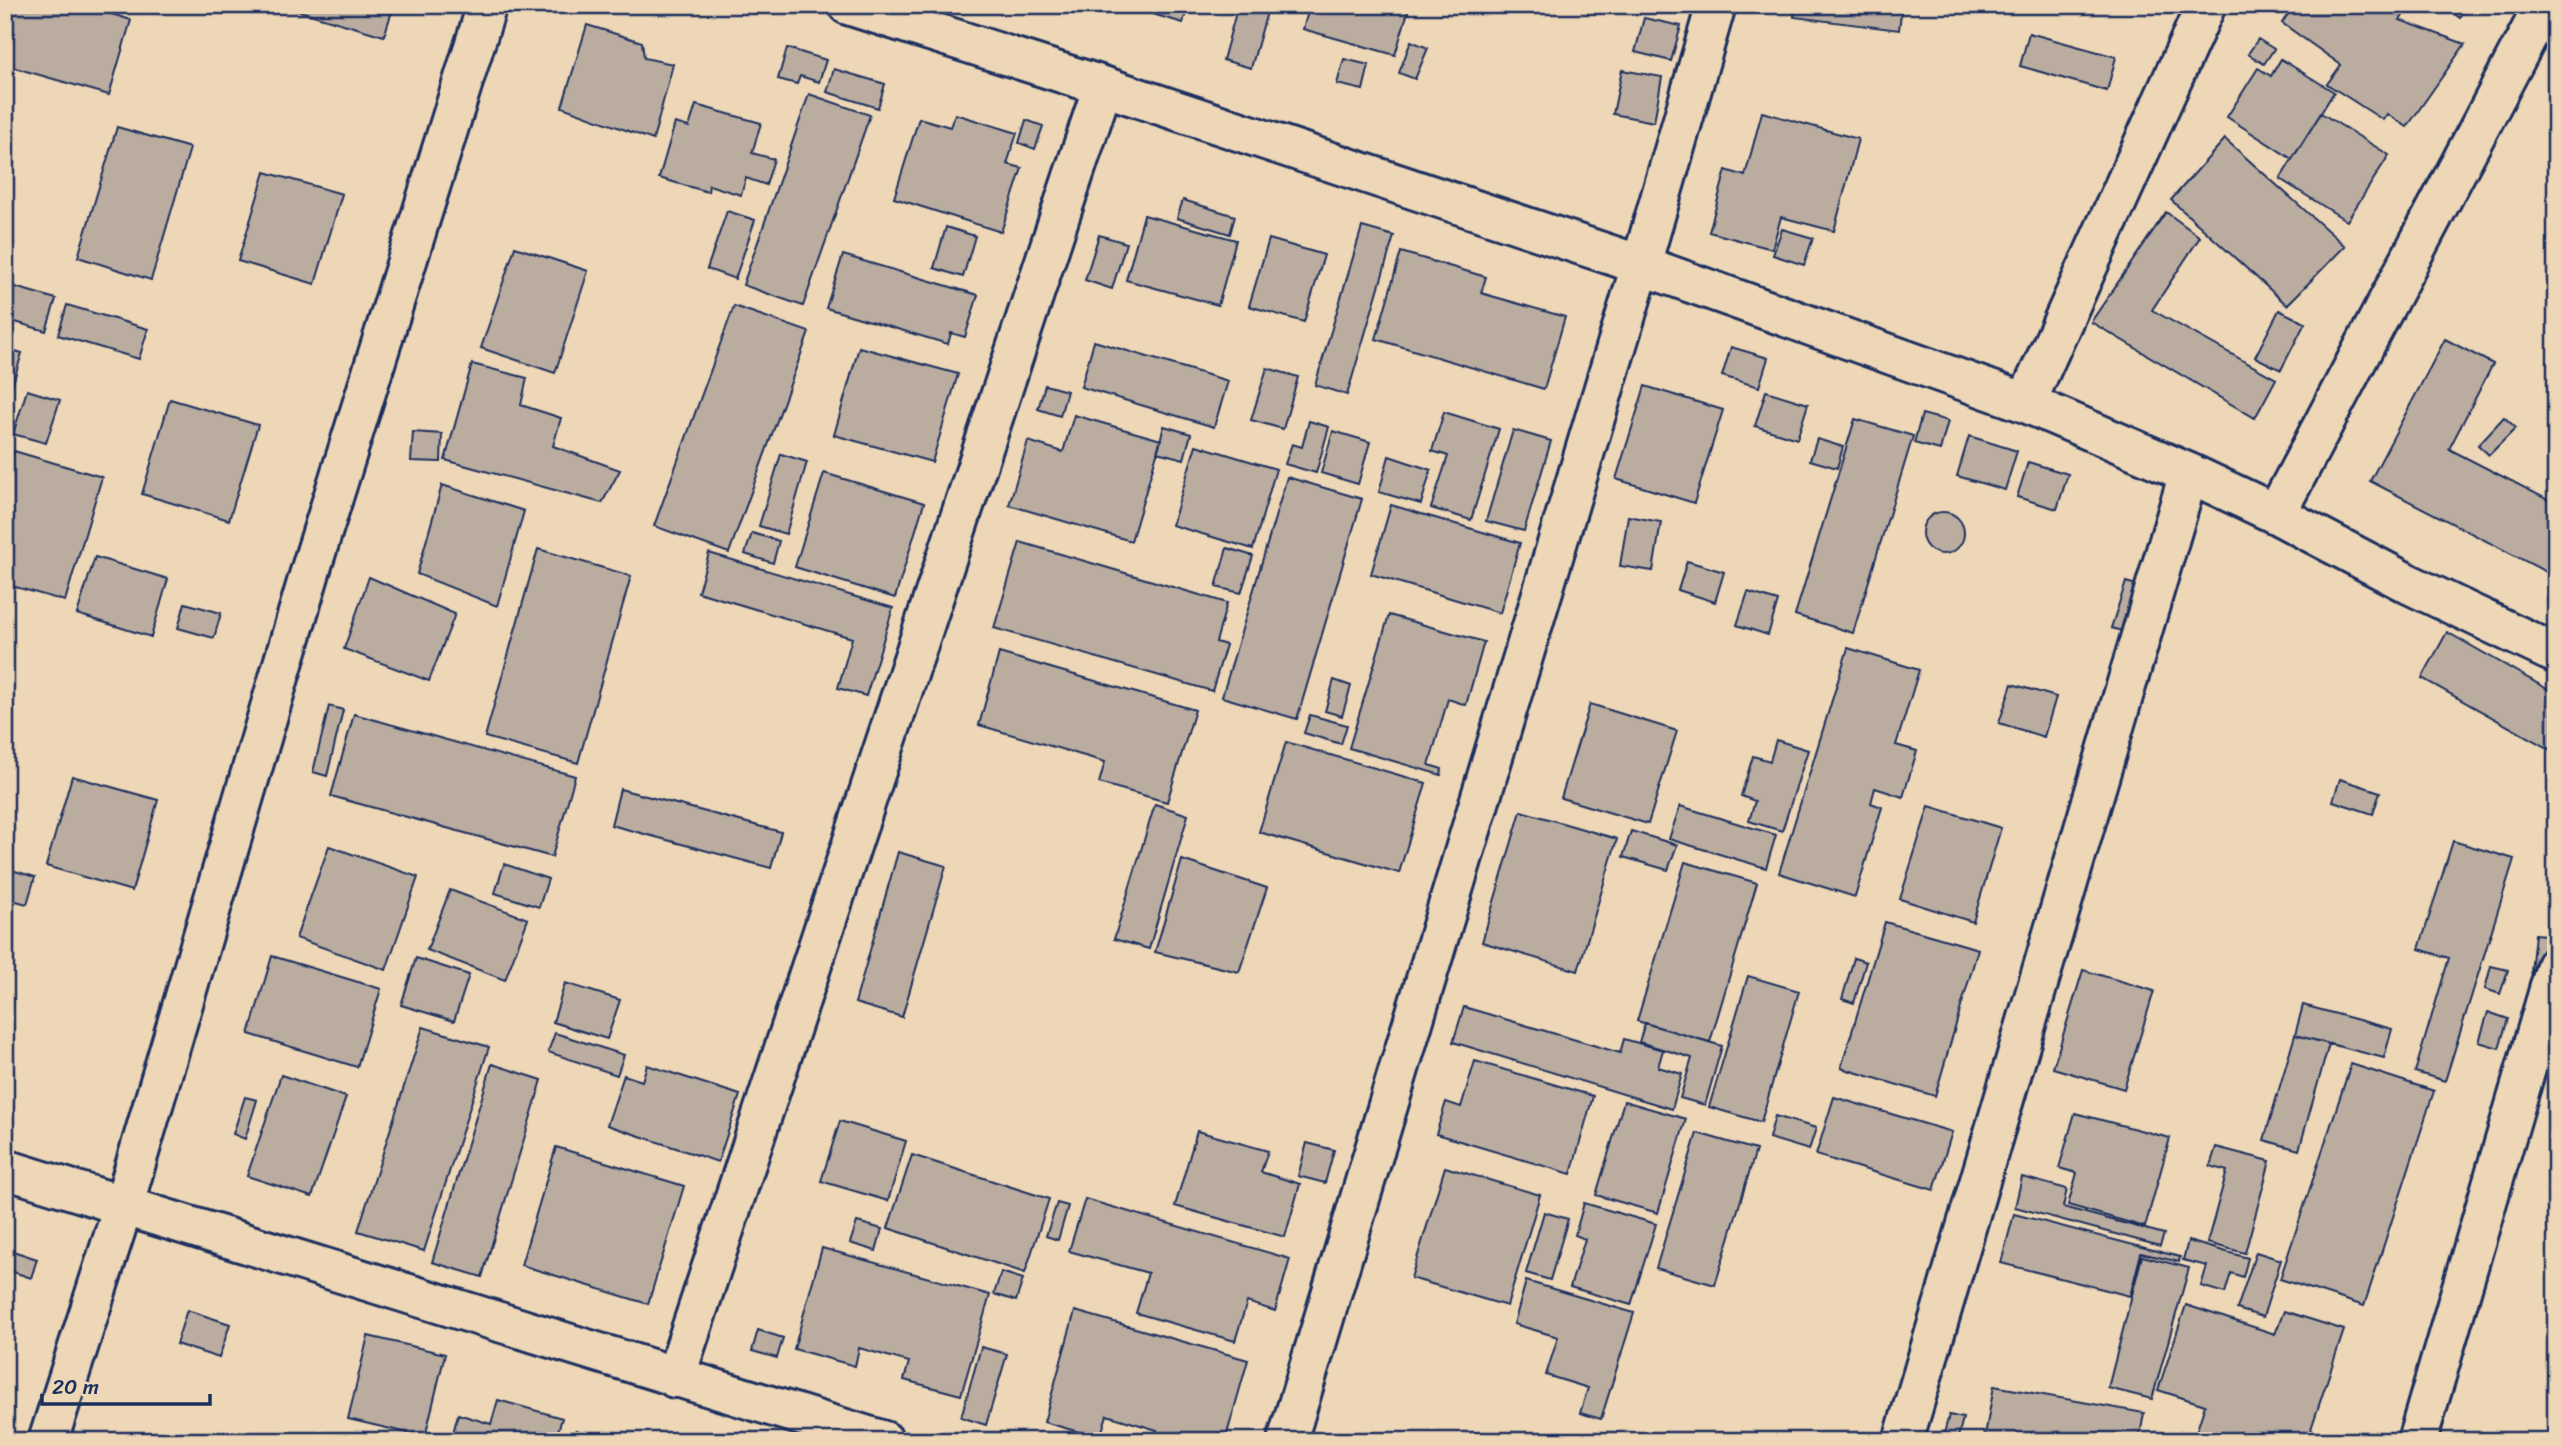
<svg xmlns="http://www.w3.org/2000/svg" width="2561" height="1446" font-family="Sriracha,sans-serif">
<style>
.building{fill:#baada0;stroke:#1b2f5e;stroke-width:2}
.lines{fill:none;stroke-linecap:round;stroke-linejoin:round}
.minor-casing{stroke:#1b2f5e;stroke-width:44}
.minor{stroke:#eed7b6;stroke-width:38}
</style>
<rect width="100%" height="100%" fill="#eed7b6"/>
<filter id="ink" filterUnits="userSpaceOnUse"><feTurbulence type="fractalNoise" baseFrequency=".0143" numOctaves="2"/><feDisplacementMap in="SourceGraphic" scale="14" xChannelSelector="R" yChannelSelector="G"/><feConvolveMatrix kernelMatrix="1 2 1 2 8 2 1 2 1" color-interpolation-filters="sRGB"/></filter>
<g filter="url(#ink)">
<path class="building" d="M 5,5 L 83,5 L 131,20 L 109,95 L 5,65 Z
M 279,5 L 394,5 L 384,36 Z
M 1122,5 L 1188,5 L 1183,23 Z
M 1238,5 L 1269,5 L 1251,68 L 1223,60 Z
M 1310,5 L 1410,5 L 1395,55 L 1303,29 Z
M 1795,5 L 1902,5 L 1899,30 L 1794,17 Z
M 2294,5 L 2406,5 L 2409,7 L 2400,20 L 2465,44 L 2407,127 L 2387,114 L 2383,120 L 2327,84 L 2341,65 L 2282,23 Z
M 2442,5 L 2468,5 L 2460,18 Z
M 1644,18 L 1681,26 L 1671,61 L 1635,52 Z
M 587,25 L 642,42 L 644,58 L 673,64 L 653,140 L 562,107 Z
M 2029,33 L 2116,57 L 2107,91 L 2020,66 Z
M 2258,39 L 2274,49 L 2264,64 L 2248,54 Z
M 1411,41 L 1428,48 L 1415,79 L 1399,73 Z
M 787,48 L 826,60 L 819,82 L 800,76 L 797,84 L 778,79 Z
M 1344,59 L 1369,65 L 1363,90 L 1337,84 Z
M 2281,59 L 2334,92 L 2292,159 L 2227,117 L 2258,68 L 2271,76 Z
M 834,69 L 885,84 L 878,108 L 827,92 Z
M 1622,70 L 1662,77 L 1654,122 L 1613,114 Z
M 809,94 L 870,115 L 803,306 L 743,285 Z
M 696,105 L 761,123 L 752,153 L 774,159 L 766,185 L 746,178 L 741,195 L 709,185 L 708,192 L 659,178 L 675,123 L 689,127 Z
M 1762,112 L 1858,139 L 1834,231 L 1781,217 L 1772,249 L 1709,232 L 1726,170 L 1745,176 Z
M 2321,113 L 2389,155 L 2347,221 L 2280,179 Z
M 955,114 L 1017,133 L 1007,164 L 1022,168 L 1001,232 L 894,198 L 919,118 L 950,127 Z
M 1026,120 L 1043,126 L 1035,149 L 1019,143 Z
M 117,127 L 190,148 L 151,280 L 78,257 Z
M 2225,139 L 2345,246 L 2287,305 L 2171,200 Z
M 265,172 L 342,194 L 315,284 L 238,261 Z
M 1183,200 L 1235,216 L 1230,234 L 1177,218 Z
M 727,211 L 755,220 L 735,279 L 707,269 Z
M 2166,212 L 2200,237 L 2152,310 L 2276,379 L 2255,418 L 2091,322 Z
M 1144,215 L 1236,240 L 1218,305 L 1126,280 Z
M 946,227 L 975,236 L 963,277 L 934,268 Z
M 1362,227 L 1394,236 L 1347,395 L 1315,385 Z
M 1782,229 L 1813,238 L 1804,265 L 1773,255 Z
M 1099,235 L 1126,243 L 1112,289 L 1085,280 Z
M 1269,239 L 1324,255 L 1304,322 L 1249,306 Z
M 515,247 L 588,271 L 555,373 L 481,348 Z
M 1401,252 L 1486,277 L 1481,293 L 1565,317 L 1544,389 L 1376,339 Z
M 843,255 L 978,295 L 965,337 L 951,333 L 948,344 L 826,308 Z
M 5,284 L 56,299 L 46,331 L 5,319 Z
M 67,305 L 148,329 L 139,359 L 58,335 Z
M 734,306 L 809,332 L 729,553 L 654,526 Z
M 2279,310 L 2305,323 L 2281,370 L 2255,357 Z
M 2445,339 L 2493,364 L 2449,449 L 2556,504 L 2556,577 L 2370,481 Z
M 1094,341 L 1228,381 L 1214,427 L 1081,387 Z
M 859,347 L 958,374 L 932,462 L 834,435 Z
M 1731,347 L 1768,358 L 1759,387 L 1722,376 Z
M 5,348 L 22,353 L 5,410 Z
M 472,364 L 527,378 L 521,405 L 561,418 L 553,446 L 620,470 L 602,503 L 445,460 Z
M 1267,368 L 1298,377 L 1283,429 L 1251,420 Z
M 1045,385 L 1067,391 L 1060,416 L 1038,409 Z
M 1645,386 L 1723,410 L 1694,503 L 1616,479 Z
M 27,390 L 60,400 L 46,443 L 13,434 Z
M 1766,391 L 1808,404 L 1797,439 L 1755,426 Z
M 170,399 L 258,425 L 229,520 L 142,494 Z
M 1444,412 L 1499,429 L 1471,520 L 1431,508 L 1448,456 L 1432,451 Z
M 1922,414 L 1948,421 L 1940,450 L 1914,443 Z
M 1074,415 L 1161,440 L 1131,541 L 1009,505 L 1028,441 L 1063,452 Z
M 2504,417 L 2516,428 L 2489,455 L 2478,445 Z
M 1855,419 L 1913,436 L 1853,633 L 1795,615 Z
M 1309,421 L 1329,427 L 1316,473 L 1285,464 L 1292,444 L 1302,447 Z
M 1164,426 L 1191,434 L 1184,459 L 1157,452 Z
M 1513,430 L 1551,441 L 1524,531 L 1486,521 Z
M 1333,431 L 1370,442 L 1358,484 L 1321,473 Z
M 413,432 L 442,434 L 441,462 L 411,461 Z
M 1969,436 L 2017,451 L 2005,490 L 1957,476 Z
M 1817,439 L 1843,447 L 1837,468 L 1810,460 Z
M 1196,445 L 1276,469 L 1253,549 L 1172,525 Z
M 14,451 L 102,477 L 65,601 L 5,584 L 5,482 Z
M 781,454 L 807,462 L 786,534 L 759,526 Z
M 1389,456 L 1431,470 L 1421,504 L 1379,492 Z
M 2028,462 L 2068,474 L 2057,509 L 2017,497 Z
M 824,473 L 924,503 L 895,598 L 795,567 Z
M 1287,477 L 1362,499 L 1297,719 L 1222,697 Z
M 442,485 L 524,511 L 497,606 L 417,574 Z
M 1391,505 L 1520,543 L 1500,613 L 1371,574 Z
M1922 533a21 21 0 1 1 42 0a21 21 0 1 1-42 0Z
M 1628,516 L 1661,522 L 1653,571 L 1620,566 Z
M 752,533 L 779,541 L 773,563 L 745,554 Z
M 1020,542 L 1227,603 L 1216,642 L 1226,645 L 1212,691 L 994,628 Z
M 1227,548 L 1253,556 L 1241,593 L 1216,587 Z
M 538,549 L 631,576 L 578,763 L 485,737 Z
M 709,553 L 893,608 L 866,696 L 838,688 L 852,638 L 698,592 Z
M 95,557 L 168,579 L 151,637 L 77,614 Z
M 1687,561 L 1724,572 L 1715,602 L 1678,590 Z
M 369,577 L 455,614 L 429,681 L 344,649 Z
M 2126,582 L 2147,588 L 2133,634 L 2111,628 Z
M 1748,592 L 1778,601 L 1768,635 L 1737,625 Z
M 185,603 L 221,613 L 214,638 L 178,628 Z
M 1389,615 L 1484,642 L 1466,705 L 1448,699 L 1429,765 L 1442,769 L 1441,775 L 1349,748 Z
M 2447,632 L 2556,694 L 2556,753 L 2422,678 Z
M 1848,648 L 1919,670 L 1896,745 L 1917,751 L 1903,797 L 1875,788 L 1871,803 L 1882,807 L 1855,897 L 1779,873 Z
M 999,653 L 1195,710 L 1167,802 L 1099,783 L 1105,762 L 979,725 Z
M 1334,680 L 1351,686 L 1342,716 L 1325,711 Z
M 2012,684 L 2056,697 L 2044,737 L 1999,723 Z
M 1590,704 L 1677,731 L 1648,824 L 1561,798 Z
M 329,706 L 343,710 L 327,776 L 313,772 Z
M 354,714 L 575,776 L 552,857 L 331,796 Z
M 1310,715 L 1347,725 L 1341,744 L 1304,733 Z
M 1776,740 L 1808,750 L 1782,831 L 1749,821 L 1755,801 L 1741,796 L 1753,756 L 1770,761 Z
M 1286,742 L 1426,783 L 1399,873 L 1259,832 Z
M 72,776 L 158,800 L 132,891 L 46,866 Z
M 2340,779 L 2380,792 L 2373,814 L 2333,801 Z
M 620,789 L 781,832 L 771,868 L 611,825 Z
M 1155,804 L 1188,815 L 1149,949 L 1114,939 Z
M 1680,806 L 1776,835 L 1766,868 L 1669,839 Z
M 1929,806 L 2001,828 L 1973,922 L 1900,899 Z
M 1521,811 L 1617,839 L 1578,971 L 1482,942 Z
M 5,830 L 13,833 L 6,854 L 5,854 Z
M 1631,831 L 1677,845 L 1668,870 L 1623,857 Z
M 2453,841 L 2514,859 L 2445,1081 L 2415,1072 L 2449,958 L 2419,949 Z
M 329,846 L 418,877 L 386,970 L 296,938 Z
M 898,852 L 946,866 L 902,1017 L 855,1003 Z
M 1182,860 L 1267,888 L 1239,972 L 1155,952 Z
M 1685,862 L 1757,883 L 1710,1042 L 1637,1021 Z
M 504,864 L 548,879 L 539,907 L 495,893 Z
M 5,868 L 35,877 L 27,904 L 5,898 Z
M 450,890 L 528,919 L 505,980 L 427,950 Z
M 1885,922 L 1978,949 L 1935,1096 L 1841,1068 Z
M 2535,934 L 2556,936 L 2552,974 L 2531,972 Z
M 272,956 L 381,989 L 357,1067 L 249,1034 Z
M 416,958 L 469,975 L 454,1021 L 401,1005 Z
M 1854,958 L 1866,962 L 1854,1003 L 1842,999 Z
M 2491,966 L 2508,970 L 2500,994 L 2485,989 Z
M 2083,970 L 2154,991 L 2124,1089 L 2053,1068 Z
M 1748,976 L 1799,991 L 1761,1122 L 1709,1107 Z
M 565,983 L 620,1000 L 607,1039 L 553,1022 Z
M 2303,1005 L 2392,1029 L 2384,1058 L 2295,1035 Z
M 1464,1007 L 1620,1053 L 1624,1039 L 1663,1050 L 1658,1067 L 1682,1074 L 1672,1109 L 1453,1042 Z
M 2488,1012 L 2508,1019 L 2499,1048 L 2479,1042 Z
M 1645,1023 L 1722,1046 L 1705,1105 L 1680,1098 L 1692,1058 L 1639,1042 Z
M 423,1027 L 489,1047 L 424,1251 L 358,1231 Z
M 555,1033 L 624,1055 L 617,1075 L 548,1052 Z
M 2295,1035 L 2329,1044 L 2299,1150 L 2264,1140 Z
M 1475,1061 L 1593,1096 L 1571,1174 L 1436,1134 L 1446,1102 L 1461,1107 Z
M 492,1064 L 542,1080 L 482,1277 L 432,1262 Z
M 2351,1064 L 2434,1091 L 2364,1306 L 2280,1279 Z
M 647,1065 L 740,1095 L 718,1162 L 607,1125 L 624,1075 L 642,1081 Z
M 281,1075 L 346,1097 L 312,1197 L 247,1176 Z
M 245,1097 L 257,1100 L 245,1139 L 233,1134 Z
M 1834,1097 L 1952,1132 L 1934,1190 L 1816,1155 Z
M 1624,1101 L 1686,1119 L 1658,1213 L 1596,1195 Z
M 2075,1113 L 2170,1138 L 2145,1227 L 2068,1205 L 2077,1173 L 2059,1168 Z
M 1775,1116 L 1816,1128 L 1809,1150 L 1769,1138 Z
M 840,1121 L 906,1141 L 888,1201 L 821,1181 Z
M 1197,1131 L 1268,1151 L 1261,1172 L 1300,1184 L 1285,1237 L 1175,1206 Z
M 1697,1133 L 1756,1150 L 1715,1285 L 1656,1268 Z
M 1307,1143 L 1334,1150 L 1325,1183 L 1298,1176 Z
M 556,1147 L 684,1186 L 648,1304 L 521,1265 Z
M 2216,1147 L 2270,1161 L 2245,1253 L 2207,1243 L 2227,1171 L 2210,1166 Z
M 912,1155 L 1049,1199 L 1025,1273 L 888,1228 Z
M 1445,1167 L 1540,1195 L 1507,1306 L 1411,1278 Z
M 2022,1177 L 2067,1189 L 2063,1207 L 2164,1234 L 2160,1246 L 2015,1207 Z
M 1085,1199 L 1290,1259 L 1275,1311 L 1247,1302 L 1235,1341 L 1136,1313 L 1148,1273 L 1069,1251 Z
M 1057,1203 L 1068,1206 L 1058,1240 L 1046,1236 Z
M 1584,1203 L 1656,1224 L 1631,1305 L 1570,1287 L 1585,1239 L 1575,1235 Z
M 1544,1212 L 1568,1219 L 1550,1280 L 1526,1273 Z
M 2014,1214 L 2180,1257 L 2179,1262 L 2141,1253 L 2130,1296 L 2001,1263 Z
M 857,1222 L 882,1229 L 876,1251 L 850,1243 Z
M 2188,1241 L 2248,1258 L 2243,1277 L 2231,1273 L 2225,1293 L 2201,1286 L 2207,1266 L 2183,1260 Z
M 822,1248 L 990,1295 L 961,1395 L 904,1380 L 909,1362 L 859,1348 L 855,1366 L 794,1349 Z
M 10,1250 L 37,1259 L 31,1278 L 5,1269 Z
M 2256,1252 L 2281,1260 L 2263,1317 L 2237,1309 Z
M 2142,1256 L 2189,1268 L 2152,1399 L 2108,1388 Z
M 1001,1272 L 1023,1279 L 1016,1301 L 994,1294 Z
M 1526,1281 L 1634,1313 L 1601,1419 L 1580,1413 L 1588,1388 L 1546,1375 L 1558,1337 L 1514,1324 Z
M 2186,1305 L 2275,1334 L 2284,1311 L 2344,1330 L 2307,1441 L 2200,1441 L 2194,1439 L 2205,1405 L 2158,1390 Z
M 187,1310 L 230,1324 L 219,1358 L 176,1344 Z
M 1075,1311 L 1248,1360 L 1225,1441 L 1154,1441 L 1157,1430 L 1107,1415 L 1100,1438 L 1044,1422 Z
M 758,1330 L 783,1338 L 777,1358 L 752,1351 Z
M 368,1336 L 445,1354 L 425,1437 L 348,1419 Z
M 981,1347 L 1007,1354 L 986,1425 L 961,1417 Z
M 1994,1386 L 2144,1413 L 2139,1441 L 1984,1441 Z
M 498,1400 L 562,1418 L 555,1441 L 451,1441 L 458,1414 L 491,1424 Z
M 1949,1415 L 1963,1418 L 1957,1441 L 1942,1441 Z
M 576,1430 L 610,1441 L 572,1441 Z
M 1360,1434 L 1387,1441 L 1358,1441 Z"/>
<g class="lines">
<defs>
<path id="minor" d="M 848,5 L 1103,86 L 1641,265 L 2026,403 L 2189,473 L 2276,514 L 2409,584 L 2556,654
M 2026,403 L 2206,5
M 2276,514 L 2544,5
M 5,1169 L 884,1441
M 675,1378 L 1103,86
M 48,1441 L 123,1207 L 313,562 L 487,5
M 1287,1441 L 1641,265 L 1716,5
M 1903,1441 L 2189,473
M 2417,1441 L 2556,966"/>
</defs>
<use href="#minor" class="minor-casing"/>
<use href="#minor" class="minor"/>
</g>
</g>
<rect width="2561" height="1446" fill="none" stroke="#eed7b6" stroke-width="28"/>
<rect x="14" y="14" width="2533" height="1418" fill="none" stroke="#1b2f5e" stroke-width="2.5" filter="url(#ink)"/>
<path d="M42 1394v10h168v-10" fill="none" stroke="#1b2f5e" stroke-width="3.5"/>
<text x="52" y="1394" font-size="21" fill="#1b2f5e" stroke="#eed7b6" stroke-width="5" paint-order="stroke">20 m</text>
</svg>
